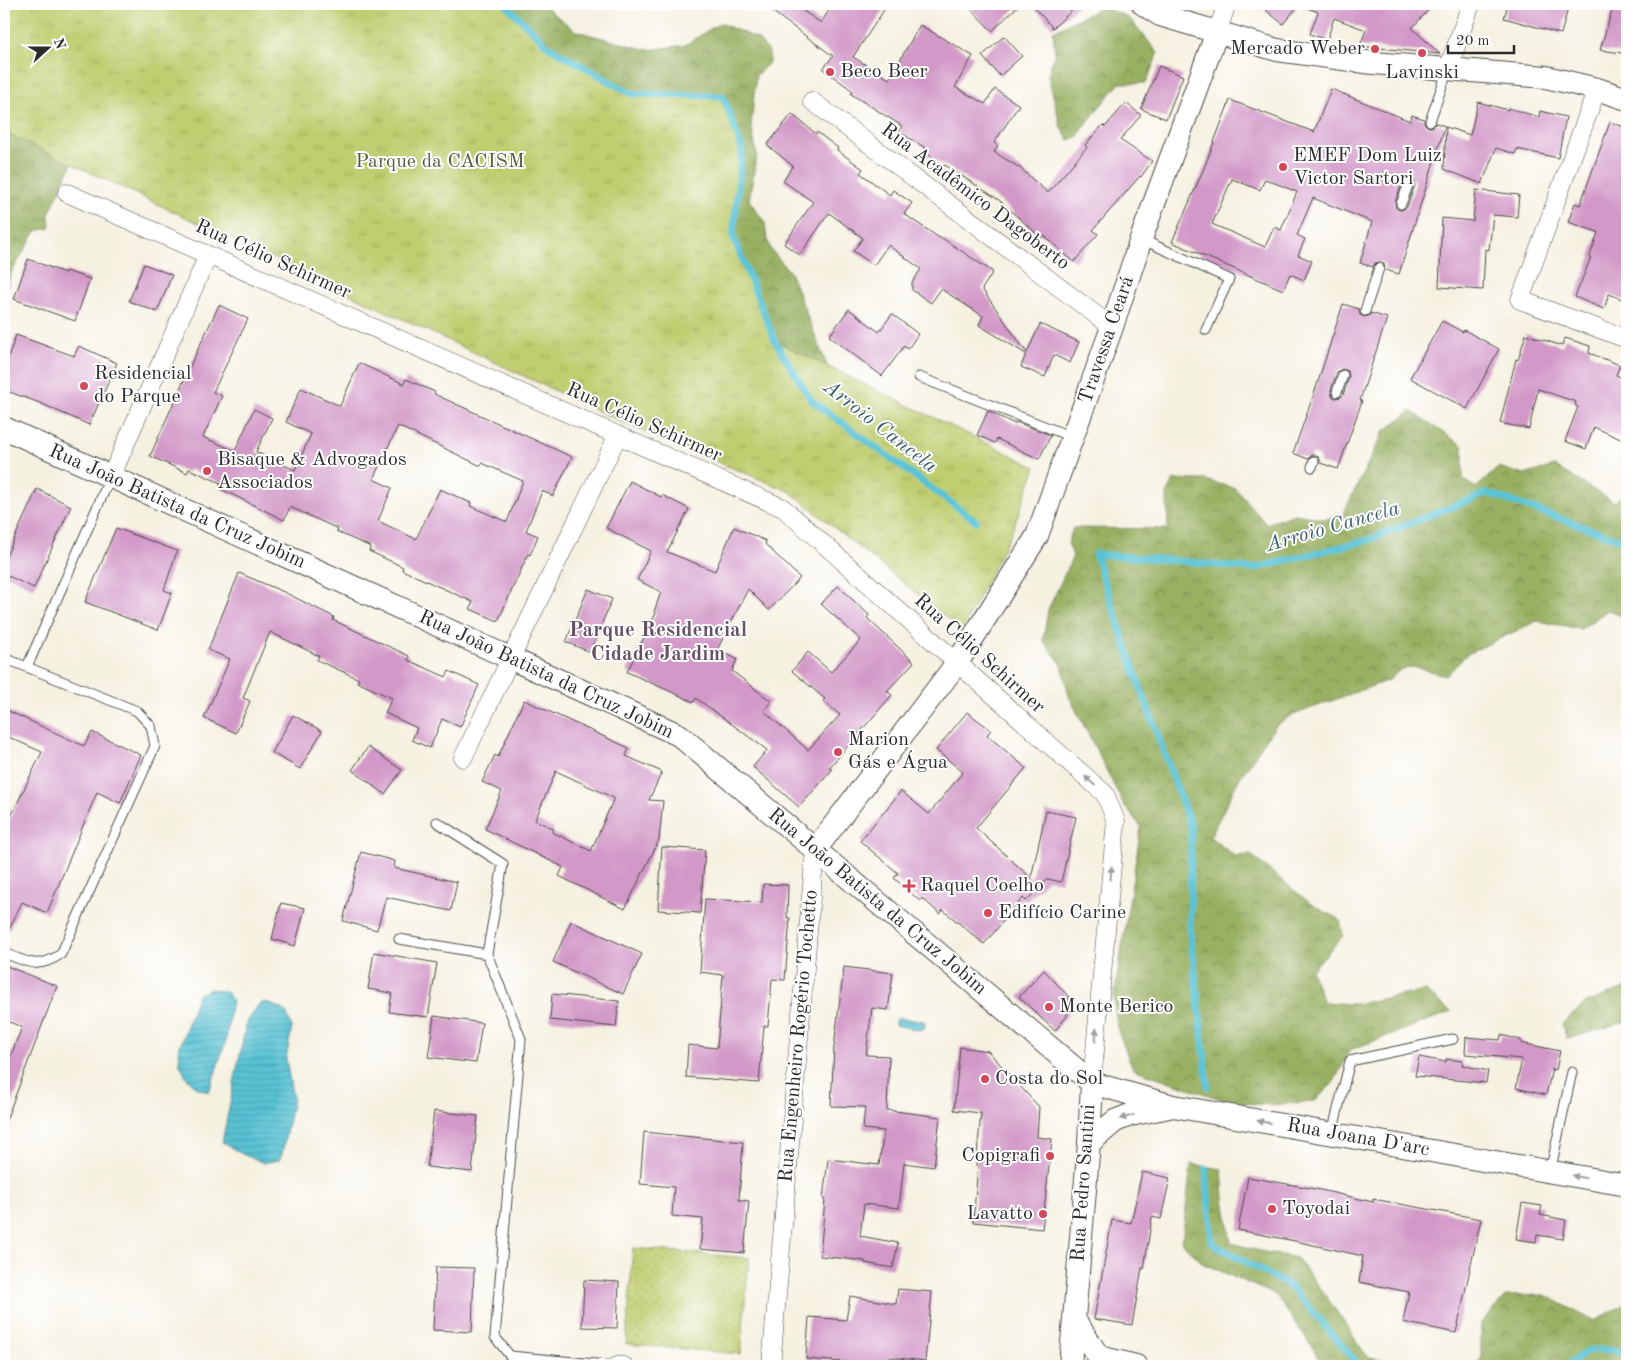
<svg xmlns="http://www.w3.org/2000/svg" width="1631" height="1370" font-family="'Old Standard TT',serif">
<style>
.grass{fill:url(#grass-dots);stroke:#767c4d}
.forest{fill:url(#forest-crowns);stroke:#626e46}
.park{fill:url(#park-tufts);stroke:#767c4d}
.water{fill:url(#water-rules);stroke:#427780}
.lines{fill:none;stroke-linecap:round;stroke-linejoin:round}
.stream{stroke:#59c3d5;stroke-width:7}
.building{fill:#d298c7;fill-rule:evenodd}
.service-casing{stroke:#494946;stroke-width:11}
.minor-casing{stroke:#494946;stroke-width:19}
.tertiary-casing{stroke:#494946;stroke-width:24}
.service{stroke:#fff;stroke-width:9}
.minor{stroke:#fff;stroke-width:18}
.tertiary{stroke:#fff;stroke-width:22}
.oneway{fill:#a0a0a0}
.poi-dot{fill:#d1495b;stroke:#fff;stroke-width:2}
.labels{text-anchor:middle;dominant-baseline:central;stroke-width:4;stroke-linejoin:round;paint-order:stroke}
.poi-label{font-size:20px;fill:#2b2b2b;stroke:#fff;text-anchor:start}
.park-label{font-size:20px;fill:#585c3f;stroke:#fff}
.street-label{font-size:20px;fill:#2b2b2b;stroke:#fff}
.water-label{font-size:21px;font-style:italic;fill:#3b6066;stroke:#fff}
.neighbourhood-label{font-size:21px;font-weight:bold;fill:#655162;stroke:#fff}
</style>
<defs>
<pattern id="grass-dots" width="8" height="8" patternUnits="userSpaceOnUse" patternTransform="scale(1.25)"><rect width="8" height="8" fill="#c0cd6f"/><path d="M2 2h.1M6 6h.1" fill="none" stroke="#a5b060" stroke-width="1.8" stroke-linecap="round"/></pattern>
<pattern id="forest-crowns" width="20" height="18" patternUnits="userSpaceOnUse" patternTransform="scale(1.25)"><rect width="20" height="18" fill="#98b062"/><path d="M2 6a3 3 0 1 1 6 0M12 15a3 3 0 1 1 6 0" fill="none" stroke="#7c8f51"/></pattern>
<pattern id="park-tufts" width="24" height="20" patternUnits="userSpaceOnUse" patternTransform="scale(1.25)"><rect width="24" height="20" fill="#c0cd6f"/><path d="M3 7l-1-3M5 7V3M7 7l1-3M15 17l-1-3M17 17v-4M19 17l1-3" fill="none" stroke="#a5b060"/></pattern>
<pattern id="water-rules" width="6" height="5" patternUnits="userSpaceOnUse" patternTransform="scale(1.25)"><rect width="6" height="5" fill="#59c3d5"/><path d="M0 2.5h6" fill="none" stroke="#4a9fad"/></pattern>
</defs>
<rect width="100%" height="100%" fill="#fff"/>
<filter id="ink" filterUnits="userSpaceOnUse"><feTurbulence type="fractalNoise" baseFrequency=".02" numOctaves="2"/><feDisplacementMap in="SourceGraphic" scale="10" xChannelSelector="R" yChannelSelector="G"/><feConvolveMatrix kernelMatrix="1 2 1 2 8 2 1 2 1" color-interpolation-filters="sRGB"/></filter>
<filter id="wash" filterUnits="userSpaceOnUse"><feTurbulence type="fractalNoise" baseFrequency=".0096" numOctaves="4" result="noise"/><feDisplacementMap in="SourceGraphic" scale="20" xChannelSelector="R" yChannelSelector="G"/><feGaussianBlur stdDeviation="1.12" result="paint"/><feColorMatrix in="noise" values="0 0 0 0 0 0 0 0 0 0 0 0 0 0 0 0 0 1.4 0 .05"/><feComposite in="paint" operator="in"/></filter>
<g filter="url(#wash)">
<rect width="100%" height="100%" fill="#f5f1e1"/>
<path class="grass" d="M 633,1248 L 749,1258 L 741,1354 L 626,1344 Z"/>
<path class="forest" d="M 450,4 L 547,4 L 550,11 L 576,31 L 648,50 L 685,45 L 720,23 L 758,39 L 769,52 L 769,63 L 756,76 L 751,125 L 757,155 L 749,200 L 765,223 L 767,239 L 771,250 L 790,272 L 835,386 L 977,584 Z
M 1102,7 L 1123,15 L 1131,20 L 1158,53 L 1146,83 L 1120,83 L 1096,111 L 1077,137 L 1069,140 L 1061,128 L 1048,75 L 1055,53 L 1053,31 Z
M 4,85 L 64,114 L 71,166 L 49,214 L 50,228 L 36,231 L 12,271 L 4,296 Z
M 1411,411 L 1463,446 L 1463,479 L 1476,488 L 1499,467 L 1524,475 L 1554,466 L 1614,502 L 1627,492 L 1627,619 L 1608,610 L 1581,629 L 1537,621 L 1467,654 L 1446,676 L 1416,667 L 1401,669 L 1389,680 L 1290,716 L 1276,725 L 1239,779 L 1210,837 L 1235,856 L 1251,855 L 1311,904 L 1340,920 L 1343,936 L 1311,971 L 1324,1002 L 1354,1004 L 1426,991 L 1451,1012 L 1350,1050 L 1334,1082 L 1315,1101 L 1271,1105 L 1229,1102 L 1133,1069 L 1117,1028 L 1114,998 L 1141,827 L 1124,805 L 1069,696 L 1062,665 L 1043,640 L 1048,610 L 1073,556 L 1068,543 L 1073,528 L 1168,529 L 1167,494 L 1174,480 L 1205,480 L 1235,488 L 1266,524 L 1295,514 L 1326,519 L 1344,512 L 1384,431 Z
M 1627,987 L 1627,1023 L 1625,1022 L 1567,1039 L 1562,1024 L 1586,1003 Z
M 1191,1164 L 1222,1169 L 1224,1198 L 1231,1243 L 1260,1251 L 1297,1258 L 1326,1296 L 1368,1358 L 1422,1366 L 1325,1366 L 1276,1295 L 1204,1264 L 1182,1243 Z
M 1545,1295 L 1594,1321 L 1627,1303 L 1627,1366 L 1470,1366 L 1481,1360 L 1481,1323 L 1506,1296 Z"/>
<path class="park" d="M 4,4 L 505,4 L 549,47 L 632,93 L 723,96 L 742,149 L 733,236 L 775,341 L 1036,467 L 1012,531 L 962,630 L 789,491 L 639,430 L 4,132 Z"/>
<path class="water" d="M 212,989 L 227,993 L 232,1000 L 226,1040 L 209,1092 L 197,1088 L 186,1077 L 180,1064 L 179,1049 L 198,994 Z
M 265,1002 L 280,1008 L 286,1012 L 292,1027 L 286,1059 L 293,1099 L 282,1154 L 279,1160 L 264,1163 L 242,1154 L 222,1142 L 246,1024 L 258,1005 Z
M 899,1018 L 924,1021 L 925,1024 L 924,1029 L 919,1030 L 895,1025 L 895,1020 Z"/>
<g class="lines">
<path class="stream" d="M 505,4 L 549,47 L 632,94 L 723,96 L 742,149 L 733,236 L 775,341 L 811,400 L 976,521
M 1208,1086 L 1190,930 L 1191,827 L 1133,667 L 1095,554 L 1181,561 L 1252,569 L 1368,540 L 1487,493 L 1627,542
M 1206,1169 L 1212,1243 L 1291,1287 L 1360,1366
M 1565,1366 L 1589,1350 L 1627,1351"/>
</g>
<g id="blocks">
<path class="building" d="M 762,4 L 793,4 L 821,23 L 833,4 L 888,4 L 853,57 L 889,79 L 920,25 L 973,56 L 955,87 L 985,104 L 995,89 L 1019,105 L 994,143 L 998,146 L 994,152 L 1020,168 L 1048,193 L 1087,147 L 1085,145 L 1103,125 L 1105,127 L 1126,103 L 1141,115 L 1120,140 L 1152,161 L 1141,177 L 1140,176 L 1093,230 L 1098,234 L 1074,262 L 1041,233 L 1039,236 L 999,200 L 945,165 L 944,166 L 926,153 L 929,150 L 899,132 L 902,126 L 851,94 L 853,91 L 823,69 L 833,56 Z
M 966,4 L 1020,4 L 992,31 Z
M 1031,4 L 1079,4 L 1053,28 Z
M 1258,4 L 1300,4 L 1283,24 Z
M 1300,4 L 1434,4 L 1412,28 L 1440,54 L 1360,46 L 1366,30 L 1334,18 L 1327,40 L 1310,34 L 1318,12 L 1300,5 Z
M 1508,4 L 1569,4 L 1561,34 L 1504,18 Z
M 1614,4 L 1627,4 L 1627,36 L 1622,53 L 1600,50 Z
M 1004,36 L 1022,56 L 1000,76 L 982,56 Z
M 1159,66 L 1183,76 L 1166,119 L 1141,109 Z
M 1331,89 L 1410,121 L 1412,115 L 1424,119 L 1424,123 L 1428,127 L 1432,127 L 1436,123 L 1445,126 L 1399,274 L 1385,270 L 1384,264 L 1380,262 L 1375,263 L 1373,267 L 1360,263 L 1372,222 L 1313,198 L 1297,235 L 1305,239 L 1298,255 L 1312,261 L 1304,280 L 1290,274 L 1283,290 L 1172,242 L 1204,168 L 1230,100 L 1314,132 ZM 1408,177 L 1413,179 L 1415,185 L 1407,207 L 1402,210 L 1399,210 L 1396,208 L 1395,202 L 1403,181 ZM 1232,179 L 1260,190 L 1265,179 L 1297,192 L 1281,230 L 1274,227 L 1265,247 L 1212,224 Z
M 1478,102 L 1508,110 L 1508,108 L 1539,117 L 1540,111 L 1566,117 L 1558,158 L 1517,149 L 1515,154 L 1496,148 L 1482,184 L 1444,169 L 1446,127 L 1470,135 Z
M 792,114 L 816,134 L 817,132 L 838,148 L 837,150 L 863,169 L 860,173 L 890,195 L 893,190 L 912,203 L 904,214 L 941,239 L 942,238 L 993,272 L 982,289 L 1027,353 L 1040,324 L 1079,342 L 1070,363 L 1054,355 L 1045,377 L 1021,367 L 1026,354 L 979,325 L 983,316 L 941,289 L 931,303 L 912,290 L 912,283 L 921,269 L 888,245 L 874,265 L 853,251 L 863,238 L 829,213 L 800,255 L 784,244 L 813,202 L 783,181 L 793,166 L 767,145 Z
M 1610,122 L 1627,128 L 1627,301 L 1609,294 L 1604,309 L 1575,297 L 1591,257 L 1590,256 L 1598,232 L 1568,222 L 1575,203 L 1580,205 Z
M 1476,190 L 1519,195 L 1517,217 L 1493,215 L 1489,250 L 1485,249 L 1483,290 L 1439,287 L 1442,218 L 1473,221 Z
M 28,259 L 65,273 L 66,271 L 90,279 L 75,321 L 14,299 Z
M 144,264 L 172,275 L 157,312 L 129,301 Z
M 1343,304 L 1359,309 L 1360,315 L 1364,317 L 1369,316 L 1371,313 L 1387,318 L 1360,400 L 1362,401 L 1338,469 L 1320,463 L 1320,459 L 1316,455 L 1312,455 L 1308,459 L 1293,453 L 1317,385 ZM 1342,369 L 1348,371 L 1349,377 L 1343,395 L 1341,397 L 1335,398 L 1332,396 L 1331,390 L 1337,372 Z
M 219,305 L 248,319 L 213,392 L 222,396 L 203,437 L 235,451 L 254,409 L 272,418 L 256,452 L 295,470 L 311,434 L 286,422 L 301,388 L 340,406 L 359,363 L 404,384 L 406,379 L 435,392 L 434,394 L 572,457 L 553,496 L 542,491 L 526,531 L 538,536 L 530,555 L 528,554 L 498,621 L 470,609 L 473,602 L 402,570 L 403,567 L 369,551 L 371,547 L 337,532 L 338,529 L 290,507 L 284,520 L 219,488 L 221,483 L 189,469 L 187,473 L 150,456 L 191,364 ZM 398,426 L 481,466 L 482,463 L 523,481 L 507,522 L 470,506 L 471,503 L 440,489 L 416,539 L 378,521 L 392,488 L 373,479 Z
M 849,309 L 879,332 L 892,314 L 918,334 L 908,349 L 904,346 L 882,376 L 829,336 Z
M 1442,321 L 1463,332 L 1464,330 L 1499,349 L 1467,409 L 1410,378 Z
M 1526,334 L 1562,346 L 1565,338 L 1590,346 L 1589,353 L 1620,365 L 1616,375 L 1627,380 L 1627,442 L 1594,427 L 1586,449 L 1565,441 L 1578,407 L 1575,405 L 1576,402 L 1538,389 L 1529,429 L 1500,423 L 1516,359 L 1518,360 Z
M 16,335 L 74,356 L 79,346 L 117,363 L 89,425 L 40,403 L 4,390 L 4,369 Z
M 988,411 L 1015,424 L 1016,422 L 1051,435 L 1039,459 L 997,439 L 995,443 L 977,435 Z
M 630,481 L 661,497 L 662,495 L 689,509 L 667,552 L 715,571 L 734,527 L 766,541 L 765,544 L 800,578 L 769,610 L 748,589 L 717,650 L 737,659 L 732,671 L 771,701 L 764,711 L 808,750 L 840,715 L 823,701 L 825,699 L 792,671 L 808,652 L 831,672 L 861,640 L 821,604 L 838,586 L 869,615 L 867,618 L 914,662 L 887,691 L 892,695 L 829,768 L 832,770 L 799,807 L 753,767 L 767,750 L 696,698 L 694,702 L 627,672 L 656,613 L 654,612 L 661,592 L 637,580 L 651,551 L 606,528 Z
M 37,489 L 71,506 L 34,588 L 4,574 L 4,561 Z
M 116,528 L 177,551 L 164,590 L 172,593 L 158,630 L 85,602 Z
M 239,573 L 286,593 L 334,617 L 333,620 L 409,656 L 408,660 L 446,677 L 449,671 L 479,685 L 460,727 L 442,719 L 430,748 L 412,740 L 417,728 L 385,713 L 392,698 L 357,682 L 359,679 L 317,660 L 319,656 L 270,632 L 243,698 L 250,701 L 236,733 L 204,718 L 230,659 L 208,650 Z
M 588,589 L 612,599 L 590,652 L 566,642 Z
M 524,700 L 629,748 L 626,756 L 662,772 L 649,800 L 663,801 L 659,840 L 625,909 L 559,876 L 563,867 L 485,829 L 502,791 L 482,782 L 495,755 L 498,757 ZM 556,771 L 614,798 L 591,851 L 552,832 L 554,829 L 535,820 Z
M 4,709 L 84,746 L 92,732 L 141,755 L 120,803 L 97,792 L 47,913 L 22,902 L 4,940 L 4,831 L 42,752 L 4,735 Z
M 967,712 L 991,730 L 987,735 L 1026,768 L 976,828 L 1031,878 L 1046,811 L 1076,817 L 1061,882 L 1048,879 L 1026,901 L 1023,898 L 984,944 L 943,910 L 940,914 L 922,898 L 920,901 L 894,878 L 898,873 L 860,841 L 901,791 L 929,814 L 963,772 L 936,750 Z
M 293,715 L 322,731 L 300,769 L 272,753 Z
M 368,747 L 402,770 L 385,794 L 352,770 Z
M 662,847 L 705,850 L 700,913 L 658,910 Z
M 361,852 L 395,861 L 394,868 L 457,882 L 451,911 L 386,897 L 377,930 L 343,921 Z
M 763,884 L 788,885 L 787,918 L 790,918 L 785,980 L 772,979 L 768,1026 L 764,1026 L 759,1083 L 686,1077 L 688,1045 L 717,1048 L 723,975 L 700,972 L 705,899 L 762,902 Z
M 281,903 L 305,908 L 295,946 L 272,939 Z
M 571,921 L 642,954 L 623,994 L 553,962 Z
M 374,952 L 437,963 L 428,1017 L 389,1012 L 392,993 L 368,989 Z
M 4,965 L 57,986 L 5,1123 L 4,1058 L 9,1060 L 22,1027 L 4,1020 Z
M 844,967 L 893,973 L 888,1010 L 872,1008 L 866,1055 L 889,1056 L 887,1110 L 940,1117 L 934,1167 L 904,1163 L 899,1208 L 864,1204 L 860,1236 L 898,1243 L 893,1268 L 865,1263 L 865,1261 L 820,1256 L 825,1200 L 823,1199 L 828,1159 L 879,1165 L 884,1131 L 863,1129 L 865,1107 L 831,1106 L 834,1047 Z
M 1044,970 L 1069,997 L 1067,1016 L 1055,1031 L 1019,997 Z
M 552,994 L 619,1001 L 616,1027 L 550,1020 Z
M 434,1016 L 482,1023 L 476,1063 L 428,1057 Z
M 1501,1035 L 1521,1040 L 1521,1043 L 1560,1051 L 1556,1070 L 1552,1069 L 1546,1095 L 1516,1088 L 1522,1059 L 1465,1054 L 1466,1037 L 1500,1040 Z
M 960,1047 L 988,1051 L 1039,1107 L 1037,1137 L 1052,1139 L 1042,1229 L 973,1222 L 978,1166 L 976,1165 L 981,1113 L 954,1110 Z
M 1419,1057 L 1446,1062 L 1446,1059 L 1463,1061 L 1462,1065 L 1488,1071 L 1486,1083 L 1415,1076 Z
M 434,1111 L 478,1116 L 472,1172 L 427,1167 Z
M 644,1132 L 743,1142 L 739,1200 L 749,1201 L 744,1253 L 700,1249 L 703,1219 L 672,1216 L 674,1187 L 640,1184 Z
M 1142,1172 L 1170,1178 L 1161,1219 L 1152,1217 L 1144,1269 L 1142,1268 L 1132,1325 L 1094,1319 L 1112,1220 L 1131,1223 Z
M 1248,1177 L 1321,1190 L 1373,1202 L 1373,1199 L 1481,1219 L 1456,1333 L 1403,1322 L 1409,1292 L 1359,1282 L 1363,1256 L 1295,1241 L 1238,1230 Z
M 1522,1203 L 1542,1206 L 1540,1215 L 1566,1220 L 1563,1239 L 1537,1235 L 1536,1242 L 1516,1239 Z
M 436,1267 L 474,1268 L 472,1332 L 433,1330 Z
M 584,1280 L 619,1282 L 617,1328 L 582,1327 Z
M 898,1289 L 932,1292 L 925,1361 L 889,1357 L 888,1366 L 855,1366 L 855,1363 L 806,1359 L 809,1317 L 846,1320 L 850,1296 L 896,1304 Z"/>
</g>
</g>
<g filter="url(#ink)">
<use href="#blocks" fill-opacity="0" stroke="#494946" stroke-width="1"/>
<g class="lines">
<defs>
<path id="service" d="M 1430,121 L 1448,69
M 1401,204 L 1409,183
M 1141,239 L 1229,279 L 1206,330
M 1365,311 L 1379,268
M 919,377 L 1072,437
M 1337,392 L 1343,375
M 1312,467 L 1314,461
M 4,658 L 137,711 L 151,726 L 155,746 L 61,954 C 37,970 28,962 4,953
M 27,667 L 110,478
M 437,822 L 503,864 L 487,954
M 399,939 L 487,954 L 521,1039 L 495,1337 L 510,1356 L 617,1366
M 1332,1133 L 1350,1061 L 1453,1039
M 1550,1172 L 1572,1072"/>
<path id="minor" d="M 1217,32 L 1227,4
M 1448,69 L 1471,4
M 1597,89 L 1520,300 L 1627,339
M 812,101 L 1112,327
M 67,193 L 783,508 L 1105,794 L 1116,821 L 1092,1083
M 111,477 L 208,255
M 463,758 L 618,435
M 617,1366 L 624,1366
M 771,1366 L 815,850"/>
<path id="tertiary" d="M 1143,4 L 1160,15 L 1277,50 L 1373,63 L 1546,77 L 1597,89 L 1627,99
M 4,428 L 679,735 L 1092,1083 L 1173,1106 L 1627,1185
M 815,850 L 957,663 L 1037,536 L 1112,327 L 1141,239 L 1217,32
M 1089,1143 L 1115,1121 L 1130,1115 L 1169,1107
M 1074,1319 L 1099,1357 L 1136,1366
M 1070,1366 L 1089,1143 L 1092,1083"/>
</defs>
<use href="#service" class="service-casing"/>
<use href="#minor" class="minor-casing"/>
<use href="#tertiary" class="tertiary-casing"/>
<use href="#service" class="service"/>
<use href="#minor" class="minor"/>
<use href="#tertiary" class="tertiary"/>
</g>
<defs><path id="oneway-solid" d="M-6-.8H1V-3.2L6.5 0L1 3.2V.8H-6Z" transform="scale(1.25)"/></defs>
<g class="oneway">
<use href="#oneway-solid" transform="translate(1090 781) rotate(-138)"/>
<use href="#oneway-solid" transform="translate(1111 873) rotate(-85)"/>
<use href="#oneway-solid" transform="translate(1096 1035) rotate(-85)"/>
<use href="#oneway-solid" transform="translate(1127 1117) rotate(162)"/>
<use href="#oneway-solid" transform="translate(1264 1122) rotate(-170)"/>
<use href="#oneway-solid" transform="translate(1579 1177) rotate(-170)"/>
</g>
</g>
<g class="poi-dot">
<circle cx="1375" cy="49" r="5"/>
<circle cx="1422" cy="53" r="5"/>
<circle cx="830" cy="72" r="5"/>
<circle cx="1283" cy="167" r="5"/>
<circle cx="84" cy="386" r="5"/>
<circle cx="207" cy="471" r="5"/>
<circle cx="838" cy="752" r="5"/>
<path d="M906.5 878.5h5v5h5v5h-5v5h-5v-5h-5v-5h5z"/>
<circle cx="988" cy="913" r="5"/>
<circle cx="1049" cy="1007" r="5"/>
<circle cx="985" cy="1079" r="5"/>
<circle cx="1050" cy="1156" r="5"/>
<circle cx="1272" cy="1209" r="5"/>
<circle cx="1043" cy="1214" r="5"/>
</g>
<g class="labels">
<g class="poi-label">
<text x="1365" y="49" text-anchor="end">Mercado Weber</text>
<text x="840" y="72">Beco Beer</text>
<text x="1422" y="73" text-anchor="middle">Lavinski</text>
<text x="1293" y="156">EMEF Dom Luiz<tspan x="1293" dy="23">Victor Sartori</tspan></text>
<text x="94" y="374">Residencial<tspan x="94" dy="23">do Parque</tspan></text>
<text x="217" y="460">Bisaque &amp; Advogados<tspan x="217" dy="23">Associados</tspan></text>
<text x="848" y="740">Marion<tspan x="848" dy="23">Gás e Água</tspan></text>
<text x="920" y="886">Raquel Coelho</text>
<text x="998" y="913">Edifício Carine</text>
<text x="1059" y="1007">Monte Berico</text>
<text x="995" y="1079">Costa do Sol</text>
<text x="1040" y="1156" text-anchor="end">Copigrafi</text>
<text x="1282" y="1209">Toyodai</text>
<text x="1033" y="1214" text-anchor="end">Lavatto</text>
</g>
<g class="park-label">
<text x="440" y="162">Parque da CACISM</text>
</g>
<g class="street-label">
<text transform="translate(975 197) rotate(37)">Rua Acadêmico Dagoberto</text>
<text transform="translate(273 260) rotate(24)">Rua Célio Schirmer</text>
<text transform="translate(1107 340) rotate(-71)">Travessa Ceará</text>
<text transform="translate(644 423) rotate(24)">Rua Célio Schirmer</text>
<text transform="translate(177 507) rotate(24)">Rua João Batista da Cruz Jobim</text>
<text transform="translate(979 654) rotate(42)">Rua Célio Schirmer</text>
<text transform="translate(546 675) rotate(25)">Rua João Batista da Cruz Jobim</text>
<text transform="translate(877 902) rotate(40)">Rua João Batista da Cruz Jobim</text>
<text transform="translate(799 1036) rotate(-85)">Rua Engenheiro Rogério Tochetto</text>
<text transform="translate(1358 1138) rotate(10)">Rua Joana D'arc</text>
<text transform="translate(1084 1183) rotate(-86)">Rua Pedro Santini</text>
</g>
<g class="water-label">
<text transform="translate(880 427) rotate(38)">Arroio Cancela</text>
<text transform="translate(1333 527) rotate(-16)">Arroio Cancela</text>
</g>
<g class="neighbourhood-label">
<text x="658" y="630">Parque Residencial<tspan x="658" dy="24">Cidade Jardim</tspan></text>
</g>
</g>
<rect width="1631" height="1370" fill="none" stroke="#fff" stroke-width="20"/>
<g transform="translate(48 48) rotate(69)" stroke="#ffffff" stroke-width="4" paint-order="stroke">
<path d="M0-4L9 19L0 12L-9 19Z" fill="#2b2b2b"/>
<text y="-8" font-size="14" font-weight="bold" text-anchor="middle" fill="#2b2b2b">N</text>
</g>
<path d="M1448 45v8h66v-8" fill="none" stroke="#2b2b2b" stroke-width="2.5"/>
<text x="1456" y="45" font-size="15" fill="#2b2b2b" stroke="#ffffff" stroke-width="4" paint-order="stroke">20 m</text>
</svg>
